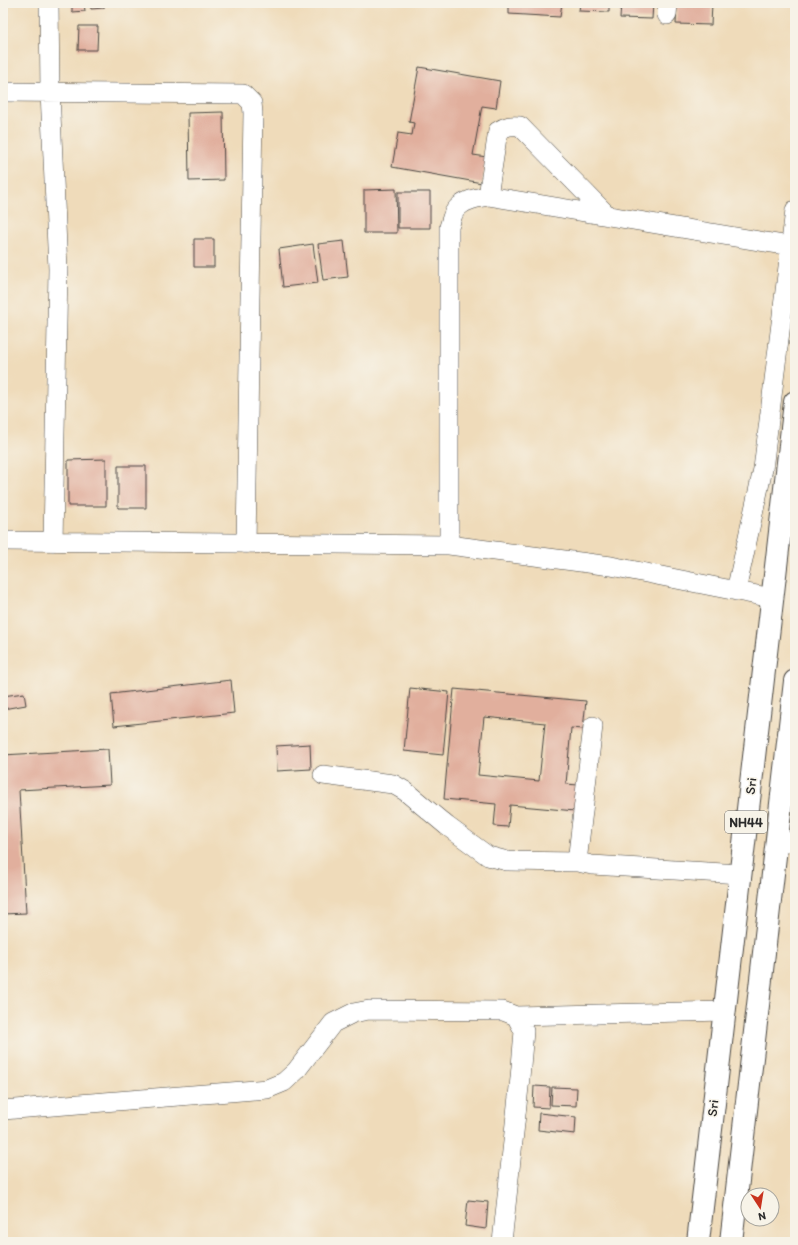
<svg xmlns="http://www.w3.org/2000/svg" width="798" height="1245" font-family="Itim,sans-serif">
<style>
.building{fill:#e1af9d;fill-rule:evenodd}
.lines{fill:none;stroke-linecap:round;stroke-linejoin:round}
.minor-casing{stroke:#484540;stroke-width:20}
.trunk-casing{stroke:#484540;stroke-width:24}
.minor{stroke:#fff;stroke-width:19}
.trunk{stroke:#fff;stroke-width:22}
.labels{text-anchor:middle;dominant-baseline:central;stroke-width:3;stroke-linejoin:round;paint-order:stroke}
.shield{fill:#f7f3e8;stroke:#686764;stroke-width:1}
.shield-label{font-size:13px;font-weight:bold;fill:#2b2b2b}
.street-label{font-size:14px;fill:#2b2b2b;stroke:#f7f3e8}
</style>
<rect width="100%" height="100%" fill="#f7f3e8"/>
<filter id="ink" filterUnits="userSpaceOnUse"><feTurbulence type="fractalNoise" baseFrequency=".025" numOctaves="2"/><feDisplacementMap in="SourceGraphic" scale="8" xChannelSelector="R" yChannelSelector="G"/><feConvolveMatrix kernelMatrix="1 2 1 2 8 2 1 2 1" color-interpolation-filters="sRGB"/></filter>
<filter id="wash" filterUnits="userSpaceOnUse"><feTurbulence type="fractalNoise" baseFrequency=".012" numOctaves="4" result="noise"/><feDisplacementMap in="SourceGraphic" scale="16" xChannelSelector="R" yChannelSelector="G"/><feGaussianBlur stdDeviation="0.9" result="paint"/><feColorMatrix in="noise" values="0 0 0 0 0 0 0 0 0 0 0 0 0 0 0 0 0 1.4 0 .05"/><feComposite in="paint" operator="in"/></filter>
<g filter="url(#wash)">
<rect width="100%" height="100%" fill="#efdbba"/>
<g id="blocks">
<path class="building" d="M 72,3 L 84,3 L 85,11 L 72,12 Z
M 90,3 L 104,3 L 104,8 L 91,9 Z
M 509,3 L 562,3 L 560,17 L 509,14 Z
M 580,3 L 609,3 L 609,12 L 579,11 Z
M 621,3 L 653,3 L 652,19 L 620,18 Z
M 677,3 L 712,3 L 711,25 L 676,24 Z
M 79,26 L 98,26 L 97,50 L 78,50 Z
M 419,67 L 500,81 L 496,108 L 482,106 L 473,155 L 487,157 L 482,183 L 392,167 L 398,133 L 412,135 L 414,123 L 409,122 Z
M 223,112 L 224,180 L 189,181 L 188,113 Z
M 396,189 L 397,233 L 364,233 L 364,190 Z
M 398,192 L 430,192 L 430,228 L 398,228 Z
M 194,239 L 214,239 L 214,267 L 194,267 Z
M 344,241 L 348,277 L 323,280 L 318,244 Z
M 313,244 L 318,283 L 283,287 L 279,249 Z
M 106,459 L 106,506 L 68,506 L 68,460 Z
M 118,466 L 146,466 L 146,508 L 118,508 Z
M 231,680 L 234,713 L 114,726 L 111,694 Z
M 410,688 L 449,692 L 443,755 L 404,751 Z
M 454,689 L 586,701 L 583,729 L 571,728 L 566,784 L 578,785 L 575,811 L 510,805 L 508,827 L 494,826 L 496,804 L 444,799 ZM 484,717 L 545,723 L 539,781 L 478,775 Z
M 24,693 L 26,705 L 3,709 L 3,696 Z
M 310,744 L 311,769 L 277,771 L 276,746 Z
M 108,749 L 110,785 L 19,790 L 26,913 L 3,914 L 3,755 Z
M 534,1086 L 550,1087 L 549,1108 L 533,1107 Z
M 552,1087 L 577,1088 L 576,1106 L 551,1105 Z
M 539,1113 L 576,1117 L 575,1134 L 538,1130 Z
M 468,1200 L 488,1202 L 486,1229 L 465,1226 Z"/>
</g>
</g>
<g filter="url(#ink)">
<use href="#blocks" fill-opacity="0" stroke="#484540" stroke-width="1"/>
<g class="lines">
<defs>
<path id="minor" d="M 49,3 L 50,92 L 58,269 L 53,542
M 667,15 L 668,3
M 3,92 L 243,94 L 252,103 L 253,113 L 246,544
M 488,196 L 498,131 C 506,126 511,125 520,126 L 608,216
M 3,541 L 449,545 L 611,566 L 772,598
M 449,545 L 449,227 C 451,222 452,215 455,211 C 462,200 477,198 488,196 L 790,246
M 736,591 L 763,469 L 795,210
M 593,726 L 577,862 L 592,865 L 740,874
M 323,775 L 393,784 L 405,791 L 447,826 L 488,856 L 507,861 L 577,862
M 777,841 L 795,842
M 516,1016 L 725,1011
M 3,1110 L 267,1089 L 284,1082 L 296,1071 L 333,1023 L 353,1013 L 369,1010 L 503,1011 L 516,1016 L 524,1031 L 520,1078 L 502,1242"/>
<path id="trunk" d="M 698,1242 L 795,402
M 731,1242 L 795,681"/>
</defs>
<use href="#minor" class="minor-casing"/>
<use href="#trunk" class="trunk-casing"/>
<use href="#minor" class="minor"/>
<use href="#trunk" class="trunk"/>
</g>
</g>
<g class="labels">
<rect class="shield" x="725" y="811" width="42" height="22" rx="3"/>
<g class="shield-label">
<text x="746" y="822">NH44</text>
</g>
<g class="street-label">
<text transform="translate(751 786) rotate(-83)">Sri</text>
<text transform="translate(713 1108) rotate(-83)">Sri</text>
</g>
</g>
<rect width="798" height="1245" fill="none" stroke="#f7f3e8" stroke-width="16"/>
<g transform="translate(760 1207) rotate(168)"><circle r="19" fill="#f7f3e8" stroke="#a5a39c"/>
<path d="M0-3L7 15L0 10L-7 15Z" fill="#c8321e"/>
<text y="-6" font-size="11" font-weight="bold" text-anchor="middle" fill="#2b2b2b">N</text>
</g>
</svg>
